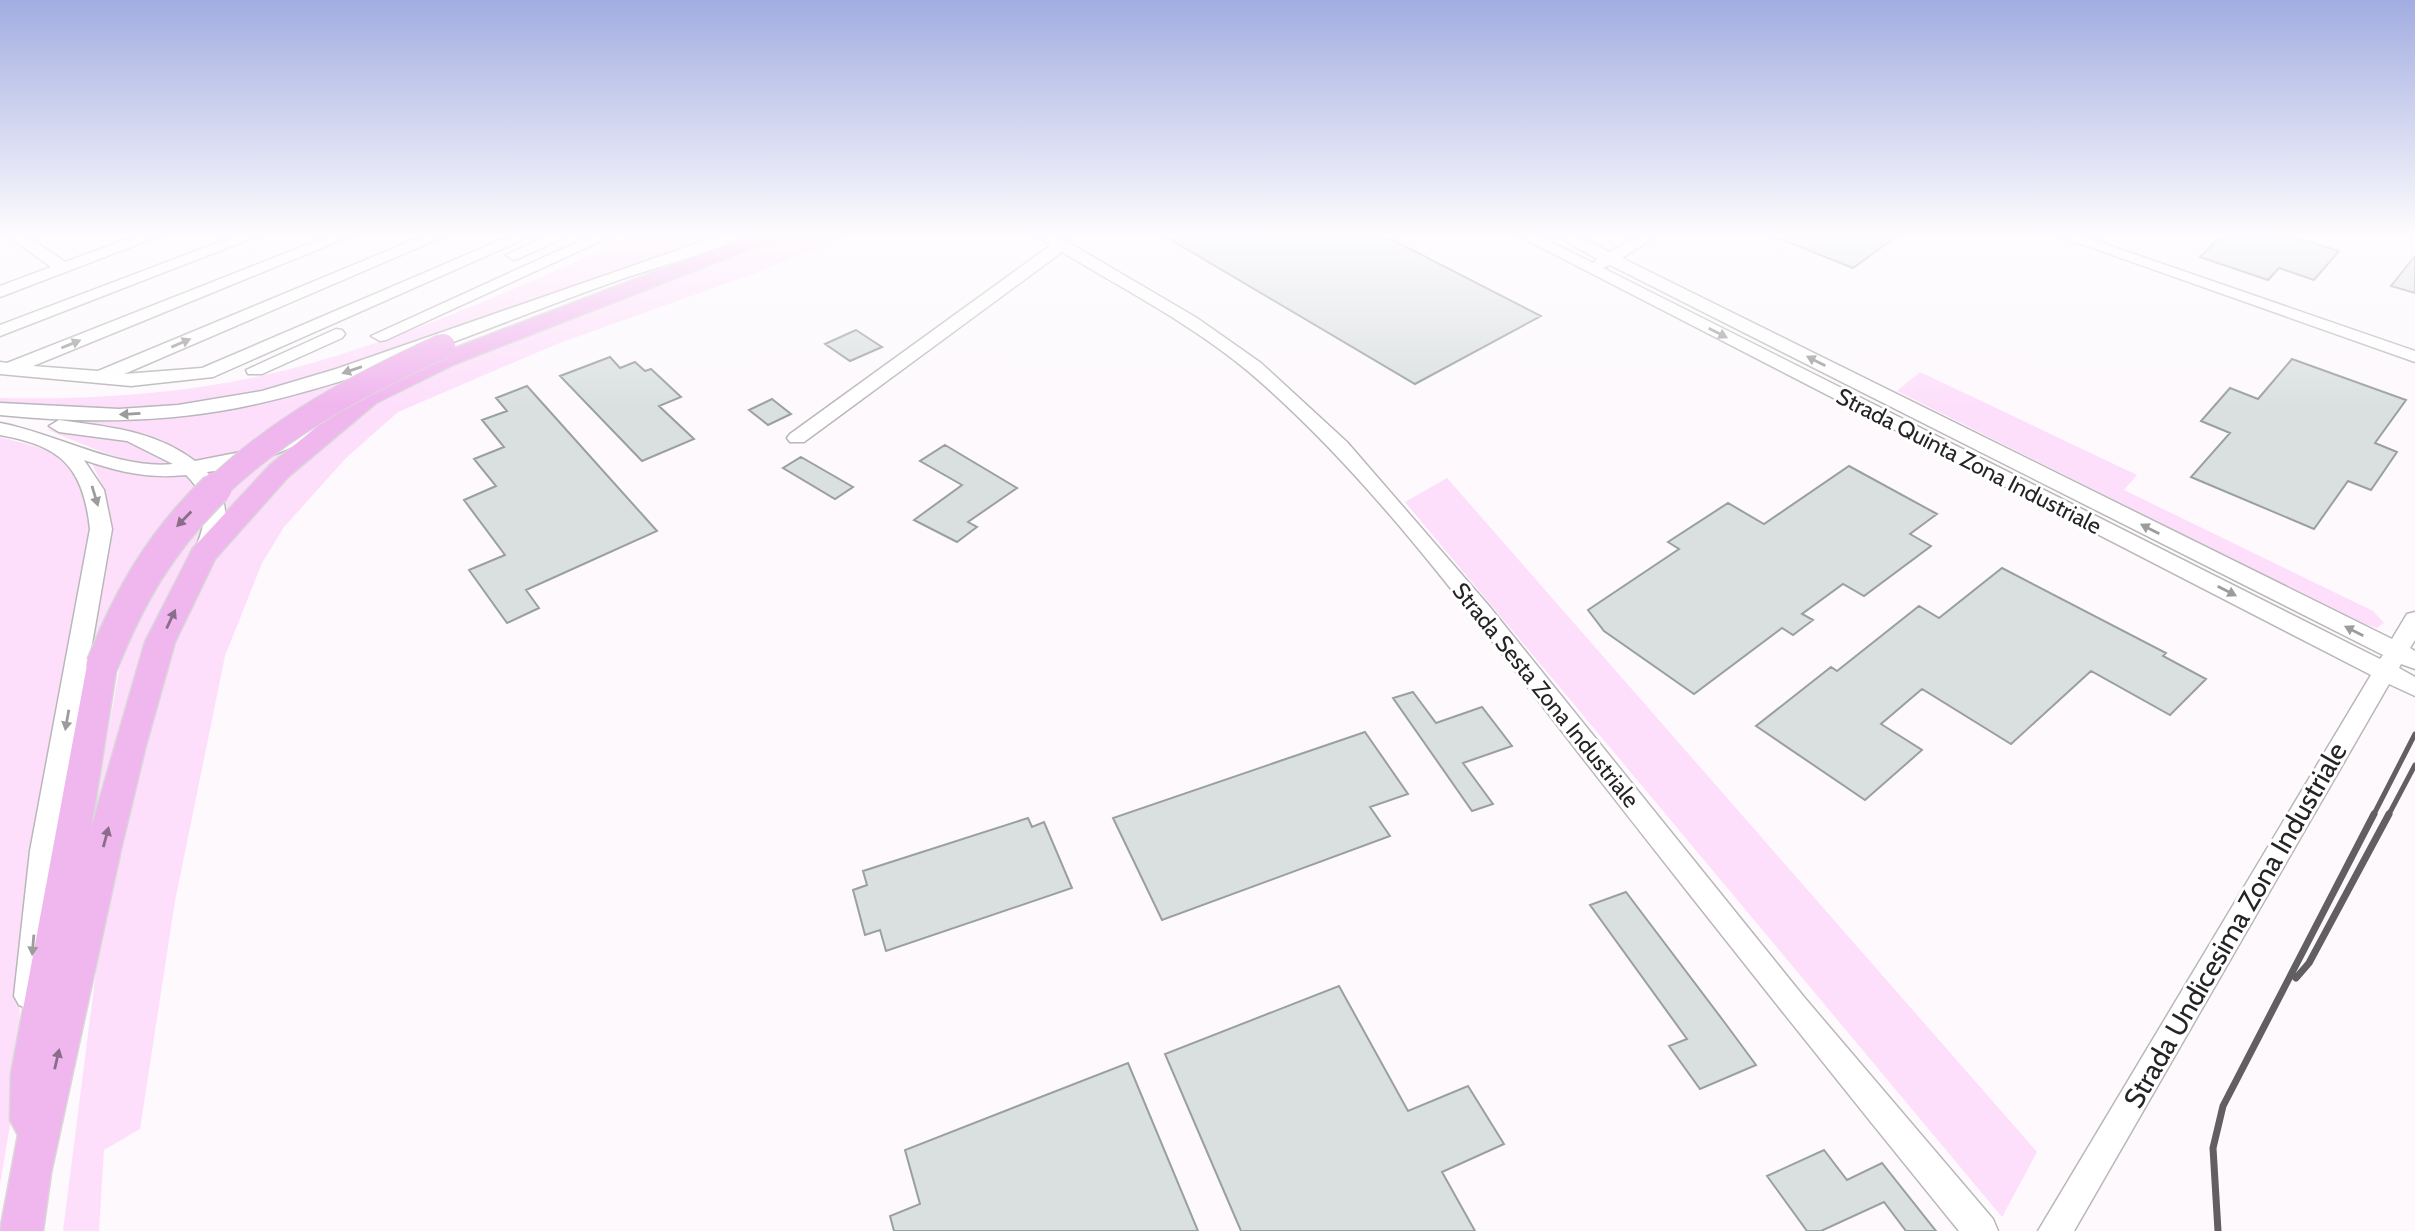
<svg xmlns="http://www.w3.org/2000/svg" width="2415" height="1231" font-family="Cabin,sans-serif">
<style>
.green{fill:#fddffb}
.building{fill:#dae0e0;stroke:#9a9fa0;stroke-width:2}
.lines{fill:none;stroke-linecap:round;stroke-linejoin:round}
.minor-casing{stroke:#bab7ba;stroke-width:3}
.major-casing{stroke:#d8d8d8;stroke-width:3}
.minor{fill:#fff;fill-rule:evenodd}
.major{fill:#f0b6ee;fill-rule:evenodd}
.rail-far1{stroke:#615f61;stroke-width:5}
.rail{stroke:#615f61;stroke-width:7}
.major-bridge-far1-casing{stroke:#d8d8d8;stroke-width:26;stroke-linecap:butt}
.major-bridge-casing{stroke:#d8d8d8;stroke-width:34;stroke-linecap:butt}
.major-bridge-far1{stroke:#f0b6ee;stroke-width:24}
.major-bridge{stroke:#f0b6ee;stroke-width:31}
.oneway{fill:#9d9c9d}
.oneway2{fill:#8a6d8a}
.labels{text-anchor:middle;dominant-baseline:central;stroke-width:6;stroke-linejoin:round;paint-order:stroke}
.street-label{font-size:23px;fill:#252425;stroke:#fff}
.near-street-label{font-size:28px;fill:#252425;stroke:#fff}
</style>
<rect width="100%" height="100%" fill="#fdf9fd"/>
<path class="green" d="M 639,234 L 718,234 L 286,387 L 189,405 L 142,409 L 68,410 L 0,402 L 0,398 C 104,400 211,392 312,363 C 424,331 532,281 639,234 Z
M 787,234 L 852,234 L 753,274 L 557,344 L 398,412 L 346,458 L 284,527 L 262,563 L 225,656 L 175,901 L 140,1129 L 104,1150 L 99,1231 L 63,1231 L 101,932 L 146,732 L 168,658 L 185,617 L 220,550 L 328,433 L 408,383 Z
M 418,351 L 239,457 L 195,464 C 152,431 113,428 61,419 L 237,406 Z
M 1920,372 L 2137,475 L 2124,490 L 2373,611 L 2384,623 L 2377,628 L 2358,622 L 1897,391 Z
M 46,429 L 132,441 L 177,466 C 129,467 90,447 46,429 Z
M 314,434 L 225,523 C 225,499 216,488 200,471 Z
M 0,437 C 68,455 80,454 94,527 L 20,995 L 18,1078 L 0,1184 Z
M 91,461 L 135,473 L 185,472 L 210,506 L 209,524 L 149,646 L 120,728 L 92,822 L 120,665 L 87,666 L 110,522 L 104,490 Z
M 1447,478 L 2037,1152 L 2002,1217 L 1405,502 Z"/>
<path class="building" d="M 1161,234 L 1381,234 L 1541,316 L 1415,384 Z
M 1768,234 L 1900,234 L 1853,268 Z
M 2223,234 L 2260,234 L 2271,237 L 2282,234 L 2339,251 L 2314,280 L 2279,268 L 2268,280 L 2200,257 Z
M 2415,256 L 2415,293 L 2391,286 Z
M 856,330 L 882,347 L 850,361 L 825,344 Z
M 610,357 L 620,368 L 635,362 L 645,371 L 651,369 L 681,397 L 659,406 L 694,439 L 642,461 L 560,376 Z
M 2292,359 L 2406,400 L 2375,443 L 2397,452 L 2371,490 L 2348,481 L 2314,529 L 2191,477 L 2230,433 L 2201,421 L 2230,388 L 2258,399 Z
M 527,386 L 657,531 L 526,590 L 539,608 L 507,623 L 469,570 L 505,555 L 464,500 L 496,486 L 474,459 L 504,447 L 482,420 L 507,411 L 496,398 Z
M 772,399 L 791,414 L 768,425 L 749,410 Z
M 945,445 L 1017,488 L 968,522 L 977,527 L 957,542 L 914,520 L 962,485 L 920,461 Z
M 801,457 L 853,487 L 835,499 L 783,468 Z
M 1849,466 L 1937,514 L 1910,534 L 1931,546 L 1864,596 L 1843,584 L 1802,614 L 1813,620 L 1793,635 L 1782,628 L 1694,694 L 1604,631 L 1588,610 L 1679,549 L 1668,542 L 1728,503 L 1764,524 Z
M 2002,568 L 2166,653 L 2163,656 L 2206,679 L 2170,715 L 2091,671 L 2011,744 L 1922,689 L 1881,724 L 1922,750 L 1865,800 L 1756,726 L 1831,667 L 1837,671 L 1919,606 L 1939,618 Z
M 1413,692 L 1436,723 L 1482,707 L 1512,746 L 1463,763 L 1493,804 L 1472,811 L 1393,698 Z
M 1365,732 L 1408,794 L 1370,807 L 1390,836 L 1162,920 L 1113,818 Z
M 1028,818 L 1032,827 L 1044,822 L 1072,888 L 886,951 L 880,930 L 865,935 L 853,890 L 867,885 L 863,871 Z
M 1626,892 L 1725,1023 L 1756,1065 L 1700,1089 L 1669,1046 L 1687,1039 L 1590,905 Z
M 1339,986 L 1408,1111 L 1468,1086 L 1504,1144 L 1442,1172 L 1475,1231 L 1241,1231 L 1165,1054 Z
M 1128,1063 L 1198,1231 L 894,1231 L 890,1216 L 920,1204 L 905,1150 Z
M 1824,1150 L 1847,1180 L 1882,1163 L 1936,1231 L 1906,1231 L 1884,1202 L 1821,1231 L 1807,1231 L 1767,1176 Z"/>
<g class="lines">
<defs>
<path id="minor" d="M 5,234 L 24,234 L 65,262 L 142,234 L 165,234 L 0,297 L 0,286 L 51,267 Z
M 241,234 L 263,234 L 0,336 L 0,325 Z
M 334,234 L 356,234 L 33,366 L 98,371 L 428,234 L 450,234 L 124,374 L 202,368 L 515,234 L 536,234 L 213,377 L 131,386 L 0,374 L 0,362 L 7,363 Z
M 550,234 L 571,234 L 520,258 L 514,260 L 506,255 Z
M 595,234 L 616,234 L 386,340 L 380,341 L 371,336 Z
M 724,234 L 748,234 C 740,243 639,273 619,280 C 493,324 368,382 237,408 C 159,423 79,423 0,415 L 0,403 L 119,409 L 178,405 L 262,391 L 336,369 Z
M 1035,234 L 1054,234 L 1197,318 L 1261,363 L 1347,442 L 1489,606 L 1804,997 L 1993,1219 L 1998,1231 L 1959,1231 C 1829,1071 1701,910 1574,747 C 1475,620 1372,477 1249,372 C 1193,325 1125,290 1062,252 L 804,442 L 790,442 L 787,438 L 790,434 L 1051,245 Z
M 1515,234 L 1535,234 L 1593,263 L 1597,259 L 1553,234 L 1573,234 L 1609,252 L 1640,234 L 1659,234 L 1622,258 L 2392,639 L 2407,614 L 2415,612 L 2415,640 L 2410,648 L 2415,651 L 2415,669 L 2401,664 L 2399,668 L 2415,677 L 2415,696 L 2389,684 L 2074,1231 L 2038,1231 L 2371,675 ZM 1610,265 L 2383,655 L 2380,659 L 1603,268 Z
M 2053,234 L 2076,234 L 2415,351 L 2415,362 Z
M 336,329 L 342,330 L 345,334 L 342,338 L 262,374 L 248,374 L 246,370 Z
M 346,404 L 356,410 L 353,414 C 306,441 262,466 207,472 C 230,499 229,520 216,552 L 213,557 L 197,557 L 194,552 C 207,522 211,499 186,475 C 149,479 119,472 84,460 L 104,490 L 112,529 L 56,851 L 44,996 L 39,1005 L 29,1009 L 19,1005 L 14,996 L 30,851 L 90,529 C 83,466 61,446 0,435 L 0,423 C 55,433 118,470 173,464 L 127,441 L 59,432 L 49,426 L 59,420 C 108,427 154,430 195,461 L 256,449 Z"/>
<path id="major" d="M 753,234 L 783,234 L 779,238 L 455,364 L 376,403 L 288,477 L 215,559 L 175,642 L 146,745 L 121,849 L 51,1173 L 43,1231 L 0,1231 L 18,1135 L 10,1120 L 11,1074 L 87,665 L 91,657 L 102,654 L 113,657 L 117,665 L 91,829 L 145,642 L 193,548 L 270,465 L 358,393 L 439,354 Z"/>
</defs>
<use href="#minor" class="minor-casing"/>
<use href="#major" class="major-casing"/>
<use href="#minor" class="minor"/>
<use href="#major" class="major"/>
<path class="rail-far1" d="M 2373,816 L 2415,734
M 2388,816 L 2415,765"/>
<path class="rail" d="M 2296,978 L 2309,963 L 2389,814
M 2218,1231 L 2213,1148 L 2223,1106 L 2374,814"/>
<defs>
<path id="major-bridge-far1" d="M 214,490 C 280,426 360,384 443,346"/>
<path id="major-bridge" d="M 102,665 C 130,595 161,541 216,488"/>
</defs>
<use href="#major-bridge-far1" class="major-bridge-far1-casing"/>
<use href="#major-bridge" class="major-bridge-casing"/>
<use href="#major-bridge-far1" class="major-bridge-far1"/>
<use href="#major-bridge" class="major-bridge"/>
</g>
<defs><path id="oneway-solid" d="M-6-.8H1V-3.2L6.5 0L1 3.2V.8H-6Z" transform="scale(1.75)"/></defs>
<g class="oneway">
<use href="#oneway-solid" transform="translate(1718 333) rotate(27)"/>
<use href="#oneway-solid" transform="translate(181 343) rotate(-23)"/>
<use href="#oneway-solid" transform="translate(71 344) rotate(-22)"/>
<use href="#oneway-solid" transform="translate(1816 361) rotate(-153)"/>
<use href="#oneway-solid" transform="translate(352 370) rotate(161)"/>
<use href="#oneway-solid" transform="translate(130 414) rotate(177)"/>
<use href="#oneway-solid" transform="translate(95 496) rotate(73)"/>
<use href="#oneway-solid" transform="translate(2150 529) rotate(-153)"/>
<use href="#oneway-solid" transform="translate(2227 591) rotate(27)"/>
<use href="#oneway-solid" transform="translate(2354 631) rotate(-153)"/>
<use href="#oneway-solid" transform="translate(67 720) rotate(100)"/>
<use href="#oneway-solid" transform="translate(33 945) rotate(95)"/>
</g>
<g class="oneway2">
<use href="#oneway-solid" transform="translate(184 519) rotate(134)"/>
<use href="#oneway-solid" transform="translate(171 619) rotate(-65)"/>
<use href="#oneway-solid" transform="translate(106 837) rotate(-75)"/>
<use href="#oneway-solid" transform="translate(57 1059) rotate(-77)"/>
</g>
<linearGradient id="sky" x2="0" y2="1"><stop stop-color="#a2ade1"/><stop offset="0.58" stop-color="#fefcfe"/><stop offset="1" stop-color="#fefcfe" stop-opacity="0"/></linearGradient>
<rect width="2415" height="406" fill="url(#sky)"/>
<g class="labels">
<g class="street-label">
<text transform="translate(1969 461) rotate(27)">Strada Quinta Zona Industriale</text>
<text transform="translate(1546 695) rotate(51)">Strada Sesta Zona Industriale</text>
</g>
<g class="near-street-label">
<text transform="translate(2235 925) rotate(-60)">Strada Undicesima Zona Industriale</text>
</g>
</g>
</svg>
